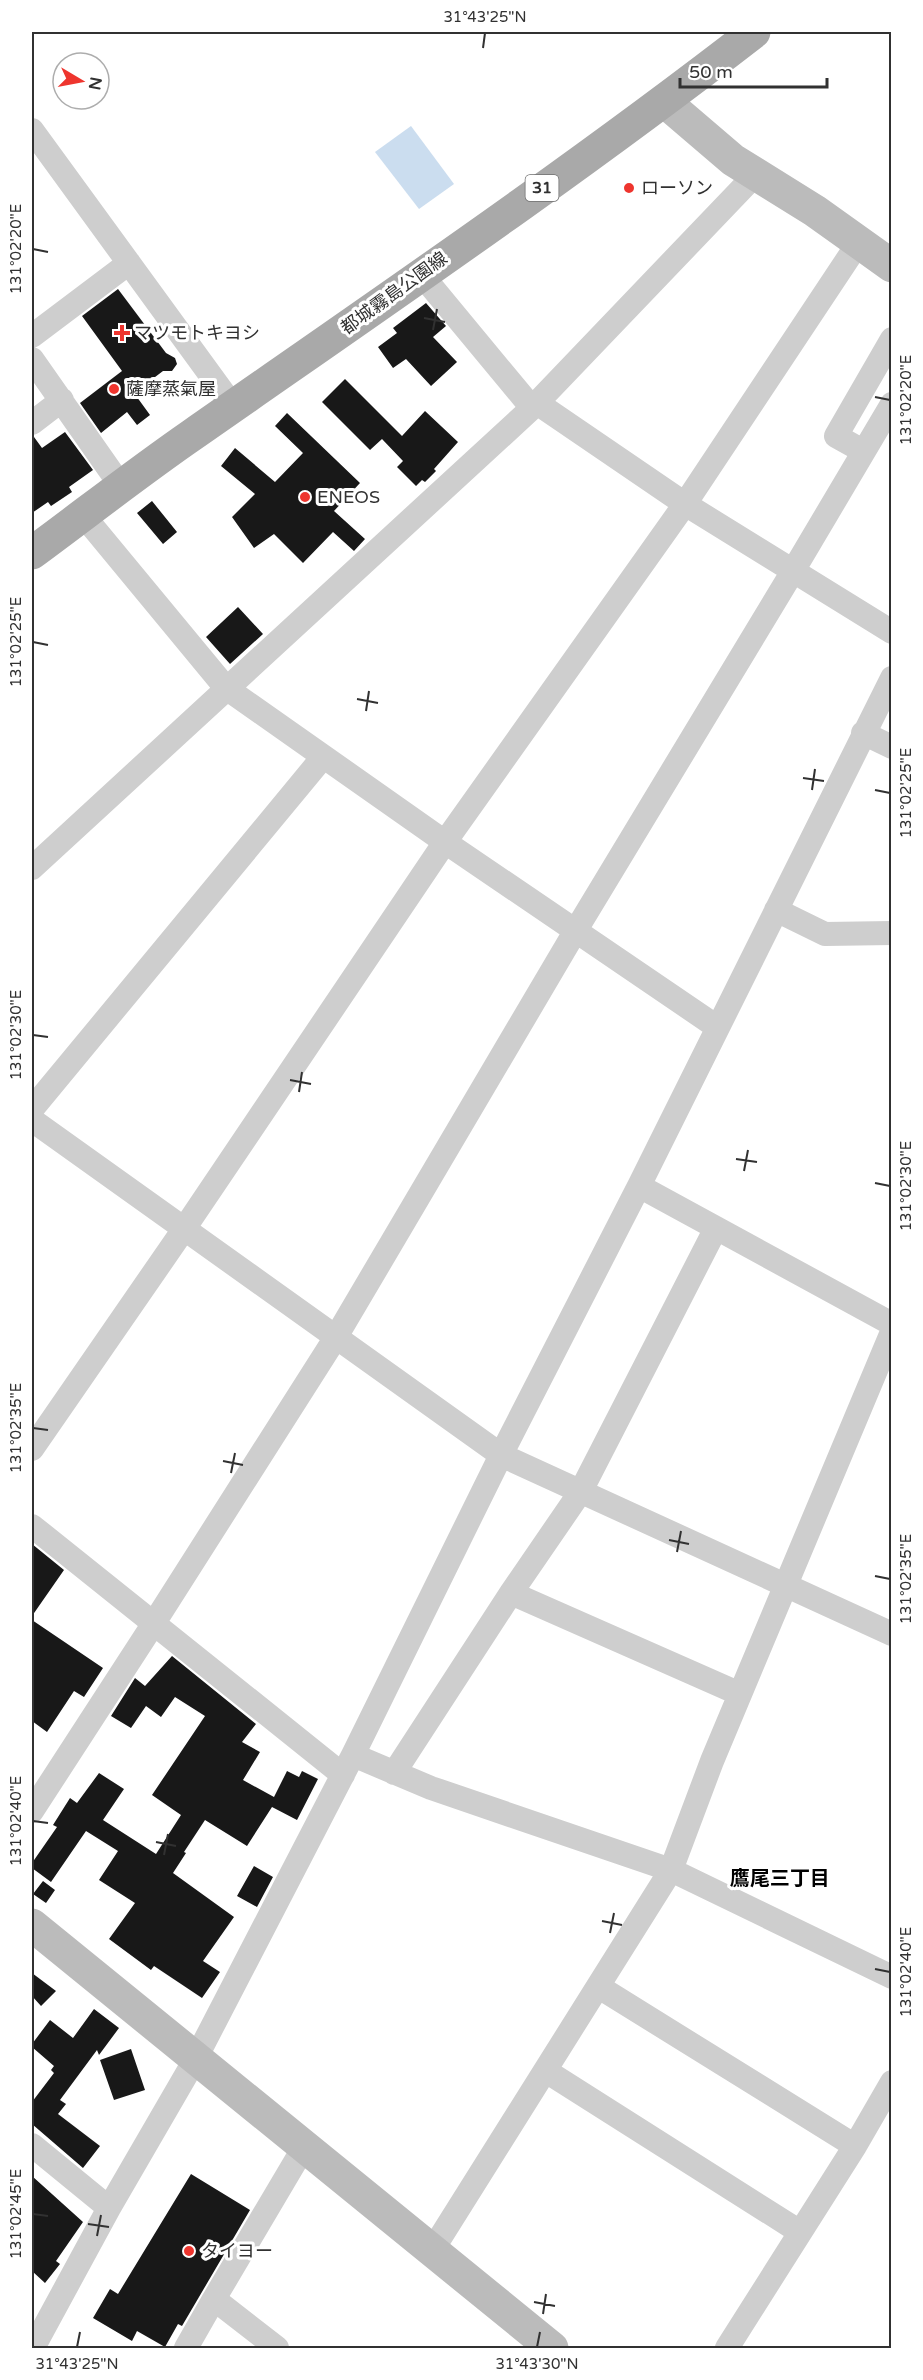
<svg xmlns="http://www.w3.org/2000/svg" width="923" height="2380" font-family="'Varela Round','Noto Sans JP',sans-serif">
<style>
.water{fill:#cbddef}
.building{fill:#181818}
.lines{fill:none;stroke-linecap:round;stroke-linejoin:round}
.street{stroke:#cecece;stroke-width:24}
.secondary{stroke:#bbb;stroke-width:33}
.primary{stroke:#a9a9a9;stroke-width:33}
.ticks{fill:none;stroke:#313131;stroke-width:2}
.poi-dot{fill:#ee352e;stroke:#fff;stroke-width:2}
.labels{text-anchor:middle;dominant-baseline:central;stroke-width:6;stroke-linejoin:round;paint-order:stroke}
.shield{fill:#fff;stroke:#6f6f6f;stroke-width:1.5}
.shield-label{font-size:16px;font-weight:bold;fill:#313131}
.poi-label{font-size:18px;fill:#313131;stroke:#fff;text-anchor:start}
.street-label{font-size:18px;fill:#313131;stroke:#fff}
.neighbourhood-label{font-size:20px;font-weight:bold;fill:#000;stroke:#fff}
.neatline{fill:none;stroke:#313131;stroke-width:2}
.ticks-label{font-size:15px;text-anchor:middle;fill:#313131}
</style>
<rect width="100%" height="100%" fill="#fff"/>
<path class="water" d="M 411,126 L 454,184 L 419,209 L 375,152 Z"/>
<path class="building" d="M 118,289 L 166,353 L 175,358 L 177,364 L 172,371 L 163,371 L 134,393 L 150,415 L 137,425 L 127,412 L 101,433 L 80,403 L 122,371 L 82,316 Z
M 426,303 L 446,326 L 433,337 L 457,362 L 431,386 L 406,359 L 393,368 L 378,347 L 397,333 L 393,328 Z
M 345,379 L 402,436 L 425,411 L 458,442 L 434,469 L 436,471 L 425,482 L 422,480 L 416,486 L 397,467 L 403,461 L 382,439 L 370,450 L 322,402 Z
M 287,413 L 360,483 L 334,511 L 365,539 L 354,551 L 333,532 L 303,563 L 274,534 L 254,548 L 232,517 L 255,494 L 221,466 L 235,448 L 275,482 L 303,453 L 275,426 Z
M 65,432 L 93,470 L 69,487 L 72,492 L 51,506 L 48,502 L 32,513 L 32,437 L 34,437 L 42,448 Z
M 152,501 L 177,532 L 163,544 L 137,513 Z
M 238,607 L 263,634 L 230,664 L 206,637 Z
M 32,1544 L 64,1570 L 32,1616 Z
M 32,1620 L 103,1668 L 84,1697 L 74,1691 L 47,1732 L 32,1721 Z
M 172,1656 L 256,1724 L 242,1742 L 260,1752 L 243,1780 L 274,1797 L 287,1771 L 299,1777 L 302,1771 L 318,1779 L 297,1820 L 272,1807 L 247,1846 L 205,1820 L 184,1852 L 186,1853 L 173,1873 L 234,1917 L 203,1961 L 220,1972 L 202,1998 L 154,1966 L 151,1970 L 109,1939 L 135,1903 L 99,1880 L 118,1851 L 86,1831 L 51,1882 L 32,1868 L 32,1863 L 57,1827 L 53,1825 L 70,1798 L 77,1803 L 99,1773 L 124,1789 L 103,1820 L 156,1854 L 181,1815 L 152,1795 L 205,1716 L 175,1697 L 161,1717 L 146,1706 L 131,1728 L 111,1716 L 135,1678 L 145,1686 Z
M 254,1866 L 273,1877 L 257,1907 L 237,1896 Z
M 43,1881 L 55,1890 L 46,1903 L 33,1894 Z
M 32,1973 L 56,1991 L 41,2006 L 32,1996 Z
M 94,2009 L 119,2028 L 99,2055 L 97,2050 L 60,2100 L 66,2104 L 58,2114 L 100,2146 L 83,2168 L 32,2124 L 32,2102 L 54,2073 L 51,2070 L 54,2066 L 32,2047 L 32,2044 L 50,2020 L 73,2038 Z
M 131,2049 L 145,2090 L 114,2100 L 100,2060 Z
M 191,2174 L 250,2210 L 182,2326 L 178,2324 L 165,2347 L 137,2331 L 132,2341 L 93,2318 L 110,2289 L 118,2294 Z
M 32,2176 L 83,2222 L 56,2261 L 60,2264 L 45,2283 L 32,2271 Z"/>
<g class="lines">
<path class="street" d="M 32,130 L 233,406
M 421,274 L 532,408
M 32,336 L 129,263
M 32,359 L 121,486
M 537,403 L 685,504 L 892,632
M 32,423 L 62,400
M 863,451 L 836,436 L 892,339
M 83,515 L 226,688 L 445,842 L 717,1027
M 863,733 L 892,747
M 32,868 L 532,408 L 755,175
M 776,910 L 825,934 L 892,933
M 32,1109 L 323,757
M 32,1120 L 501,1455 L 892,1634
M 639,1186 L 892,1324
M 32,1449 L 184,1229 L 445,842 L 685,504 L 859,242
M 32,1526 L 343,1775
M 511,1593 L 740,1694
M 353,1755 L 431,1788 L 671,1870 L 892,1977
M 394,1773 L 511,1593 L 581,1491 L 716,1228
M 32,1811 L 154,1623 L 336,1337 L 576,930 L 793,571 L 892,404
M 599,1987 L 855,2146
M 546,2071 L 800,2232
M 32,2145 L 109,2208
M 433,2249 L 671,1870 L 712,1761 L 892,1332
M 214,2299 L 304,2147
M 33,2348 L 109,2208 L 196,2058 L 353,1755 L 501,1455 L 639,1186 L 892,678
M 186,2348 L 214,2299 L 277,2348
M 727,2348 L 855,2146 L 892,2082"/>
<path class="secondary" d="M 664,101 L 733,160 L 815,211 L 892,266
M 32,1925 L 552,2348"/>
<path class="primary" d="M 32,553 C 85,514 137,473 192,435 C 381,303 572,173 754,32"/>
</g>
<path class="ticks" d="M 483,48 L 485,33M 33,249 L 48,252M 424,318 L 445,322M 433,330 L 437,309M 875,397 L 890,400M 33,642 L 48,645M 357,699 L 378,703M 366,711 L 369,691M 803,778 L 824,781M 812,790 L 815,769M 875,790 L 890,793M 33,1035 L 48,1037M 290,1080 L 311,1084M 299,1092 L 302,1072M 736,1159 L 757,1162M 744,1171 L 748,1150M 875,1183 L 890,1186M 33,1428 L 48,1430M 223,1461 L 243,1465M 231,1473 L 235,1453M 669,1540 L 689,1544M 677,1552 L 681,1531M 875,1576 L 890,1579M 33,1821 L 48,1823M 156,1842 L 176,1846M 164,1855 L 168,1834M 602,1921 L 622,1925M 610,1933 L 614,1913M 875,1969 L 890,1972M 33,2214 L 48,2216M 88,2224 L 109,2227M 97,2236 L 101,2215M 534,2302 L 555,2306M 543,2314 L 546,2294M 77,2347 L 80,2332M 537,2347 L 540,2332"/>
<g class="poi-dot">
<circle cx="629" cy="188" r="6"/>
<path d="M119 324h6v6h6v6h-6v6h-6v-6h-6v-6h6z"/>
<circle cx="114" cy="389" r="6"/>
<circle cx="305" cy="497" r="6"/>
<circle cx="189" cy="2251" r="6"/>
</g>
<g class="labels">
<rect class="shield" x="525.5" y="175" width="33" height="26" rx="4.5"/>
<g class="shield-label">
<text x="542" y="188">31</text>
</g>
<g class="poi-label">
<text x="641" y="188">ローソン</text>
<text x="134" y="333">マツモトキヨシ</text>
<text x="126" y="389">薩摩蒸氣屋</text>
<text x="317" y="497">ENEOS</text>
<text x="201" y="2251">タイヨー</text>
</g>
<g class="street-label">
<text transform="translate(394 293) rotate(-36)">都城霧島公園線</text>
</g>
<g class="neighbourhood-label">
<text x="780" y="1879">鷹尾三丁目</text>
</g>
</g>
<rect width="923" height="2380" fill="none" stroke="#ffffff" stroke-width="66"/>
<g transform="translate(81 81) rotate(100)"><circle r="28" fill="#ffffff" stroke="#adadad" stroke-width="1.5"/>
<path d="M0-4.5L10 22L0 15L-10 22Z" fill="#ee352e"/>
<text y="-9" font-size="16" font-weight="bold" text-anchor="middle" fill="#313131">N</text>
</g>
<path d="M680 78v9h147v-9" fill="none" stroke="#313131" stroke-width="3"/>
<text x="689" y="78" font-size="18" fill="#313131" stroke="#ffffff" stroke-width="4.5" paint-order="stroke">50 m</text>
<rect x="33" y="33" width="857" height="2314" class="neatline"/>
<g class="ticks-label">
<text x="485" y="22">31°43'25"N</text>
<text transform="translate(16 249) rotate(-90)" y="5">131°02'20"E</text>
<text transform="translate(906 400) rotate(-90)" y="5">131°02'20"E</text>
<text transform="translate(16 642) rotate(-90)" y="5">131°02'25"E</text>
<text transform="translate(906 793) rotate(-90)" y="5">131°02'25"E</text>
<text transform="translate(16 1035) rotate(-90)" y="5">131°02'30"E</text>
<text transform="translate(906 1186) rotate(-90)" y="5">131°02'30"E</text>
<text transform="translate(16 1428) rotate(-90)" y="5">131°02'35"E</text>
<text transform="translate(906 1579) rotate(-90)" y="5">131°02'35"E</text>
<text transform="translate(16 1821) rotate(-90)" y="5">131°02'40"E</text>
<text transform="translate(906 1972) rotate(-90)" y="5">131°02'40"E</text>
<text transform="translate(16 2214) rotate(-90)" y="5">131°02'45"E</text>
<text x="77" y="2369">31°43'25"N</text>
<text x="537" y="2369">31°43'30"N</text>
</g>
</svg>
